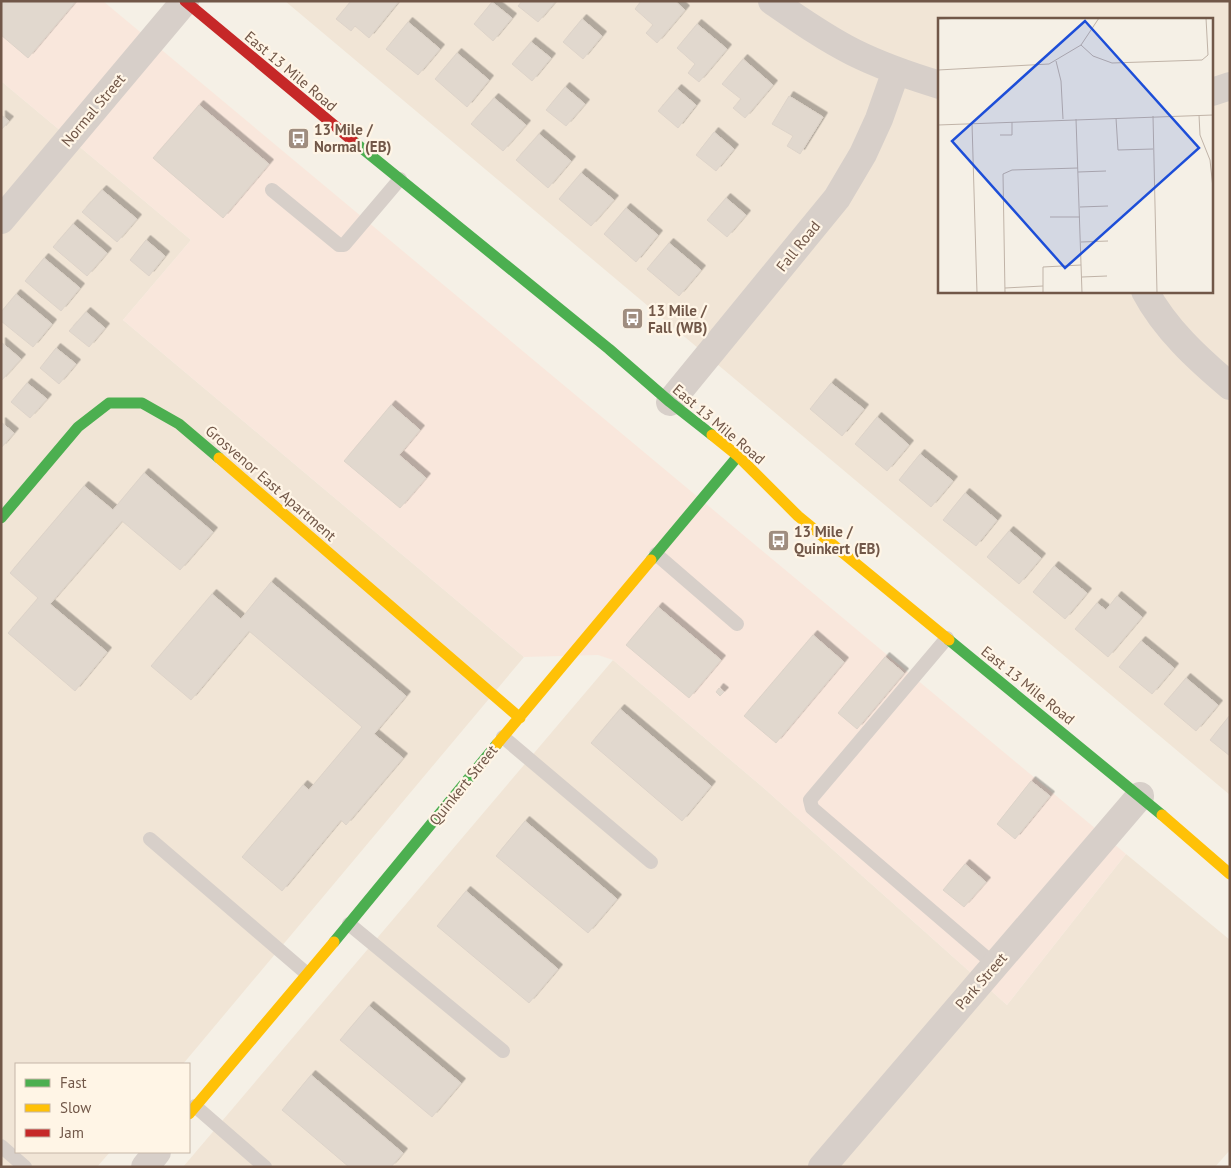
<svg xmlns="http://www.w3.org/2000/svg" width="1231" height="1168" font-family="'PT Sans',sans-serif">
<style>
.residential{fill:#f1e5d6;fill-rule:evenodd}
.commercial{fill:#f9e7dc}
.building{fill:#e1d8ce;stroke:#ddd3c9;filter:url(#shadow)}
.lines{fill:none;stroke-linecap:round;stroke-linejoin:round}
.lane{stroke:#d7cfc9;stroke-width:14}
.street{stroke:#d7cfc9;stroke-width:28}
.fast{stroke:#4caf50;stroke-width:11}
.slow{stroke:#ffc107;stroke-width:11}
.jam{stroke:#c62828;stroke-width:11}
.labels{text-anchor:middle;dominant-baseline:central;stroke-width:4.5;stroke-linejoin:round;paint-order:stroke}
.street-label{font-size:15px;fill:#715748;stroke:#fff5e6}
.poi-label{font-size:15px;font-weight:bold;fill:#715748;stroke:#fff5e6;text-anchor:start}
.inset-road{fill:none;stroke:#c0b3a7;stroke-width:1}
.view{fill:#1d4ed8;fill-opacity:0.15;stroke:#1d4ed8;stroke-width:2.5}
.inset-edge{fill:none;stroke:#715748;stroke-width:2.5}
</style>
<defs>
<filter id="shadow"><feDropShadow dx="4.5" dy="-4.5" stdDeviation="0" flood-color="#0004"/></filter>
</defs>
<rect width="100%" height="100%" fill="#f5f0e6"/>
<path class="residential" d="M 285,1 L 1230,1 L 1230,795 ZM 940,19 L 1212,19 L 1212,291 L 940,291 Z
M 1,81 L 191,240 L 123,320 L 524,657 L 183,1064 L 16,1064 L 16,1152 L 110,1152 L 97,1167 L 1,1167 Z
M 613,660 L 766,790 L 1007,1005 L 1126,854 L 1230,940 L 1230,1150 L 1215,1167 L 183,1167 Z"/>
<path class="commercial" d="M 1,1 L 103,1 L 1126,854 L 1007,1005 L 766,790 L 613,660 L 598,655 L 524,657 L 123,320 L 191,240 L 1,81 Z"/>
<path class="building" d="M 1,1 L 76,1 L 28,58 L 1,35 Z
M 351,1 L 399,1 L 369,38 L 355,26 L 351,31 L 336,19 Z
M 522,1 L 556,1 L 538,22 L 518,6 Z
M 641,1 L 675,1 L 685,10 L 657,43 L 646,33 L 653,25 L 635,9 Z
M 492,2 L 512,18 L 493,41 L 474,24 Z
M 582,19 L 602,36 L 583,59 L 563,42 Z
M 408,22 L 440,49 L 418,75 L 386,49 Z
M 697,24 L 727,49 L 699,82 L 688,73 L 695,64 L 677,48 Z
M 531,42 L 551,58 L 532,81 L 512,64 Z
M 457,53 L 489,80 L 467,107 L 435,79 Z
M 743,59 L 773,85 L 745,118 L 733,108 L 741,99 L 722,84 Z
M 565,87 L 585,104 L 566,126 L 546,110 Z
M 677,89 L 696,105 L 678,128 L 658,111 Z
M 789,96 L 823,117 L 800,154 L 787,146 L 793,136 L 772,124 Z
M 494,98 L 526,125 L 503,151 L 471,124 Z
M 199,105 L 269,164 L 223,218 L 153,158 Z
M 1,115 L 9,121 L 1,130 Z
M 714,132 L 734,149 L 716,171 L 696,155 Z
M 539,134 L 571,161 L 548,188 L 516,160 Z
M 581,173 L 614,200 L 591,226 L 559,199 Z
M 102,190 L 137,219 L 117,242 L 82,212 Z
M 726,198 L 746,215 L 727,237 L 707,220 Z
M 626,208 L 658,235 L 636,262 L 604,234 Z
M 73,224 L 107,253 L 87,276 L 53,247 Z
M 146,240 L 165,256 L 149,276 L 130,260 Z
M 669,243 L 701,270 L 679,296 L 647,269 Z
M 44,258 L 80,288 L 61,311 L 25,281 Z
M 16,294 L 52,324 L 33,347 L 1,321 L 1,312 Z
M 86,312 L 105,328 L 89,347 L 69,331 Z
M 1,342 L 21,359 L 1,381 Z
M 56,348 L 76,364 L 59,384 L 40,368 Z
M 27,383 L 47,399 L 30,418 L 11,402 Z
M 831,383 L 864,409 L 842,436 L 810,409 Z
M 391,405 L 420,430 L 399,455 L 426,478 L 400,508 L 344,461 Z
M 877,417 L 909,445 L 887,471 L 855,444 Z
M 1,422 L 14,433 L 1,448 Z
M 920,454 L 953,481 L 931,507 L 899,480 Z
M 144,473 L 213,532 L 180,570 L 122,521 L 50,604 L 107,652 L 75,691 L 8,633 L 38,598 L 10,573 L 84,486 L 113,510 Z
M 965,493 L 997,520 L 976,546 L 943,520 Z
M 1009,531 L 1041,558 L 1019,584 L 987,557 Z
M 1054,566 L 1087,593 L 1065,619 L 1033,592 Z
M 271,582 L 406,696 L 374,734 L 403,758 L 346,825 L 341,820 L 282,891 L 242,857 L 303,785 L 309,790 L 362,727 L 249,631 L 191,700 L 151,666 L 212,594 L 241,619 Z
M 1117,596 L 1142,617 L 1108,657 L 1075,629 L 1097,603 L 1106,610 Z
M 658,607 L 721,660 L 689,698 L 626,645 Z
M 813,635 L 844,662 L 776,743 L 744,716 Z
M 1141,641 L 1174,668 L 1152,694 L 1119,667 Z
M 885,657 L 904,673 L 857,729 L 838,713 Z
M 1186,678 L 1218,705 L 1196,731 L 1164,704 Z
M 719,688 L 724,692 L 720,696 L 716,692 Z
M 620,709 L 711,786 L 682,821 L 591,743 Z
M 1230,715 L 1230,756 L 1210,740 Z
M 1031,781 L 1050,796 L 1015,839 L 997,824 Z
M 525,821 L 617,899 L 588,933 L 496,856 Z
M 965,864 L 986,882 L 964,907 L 943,890 Z
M 466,891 L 558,969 L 529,1003 L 437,926 Z
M 369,1006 L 461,1083 L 432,1117 L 340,1040 Z
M 311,1075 L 403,1153 L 391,1167 L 349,1167 L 282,1110 Z"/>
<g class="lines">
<path class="lane" d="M 272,190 L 339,245 L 344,245 L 400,179
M 656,554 L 737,624
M 947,638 L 810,800 L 812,808 L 995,965
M 503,737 L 651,862
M 150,839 L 306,973
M 349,924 L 503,1051
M 195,1106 L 265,1167
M 1,1146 L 25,1167"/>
<path class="street" d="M 772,1 C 798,19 825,38 853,52 C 881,66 910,76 940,85
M 1212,92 L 1230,86
M 1,220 L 185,1
M 1145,291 C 1165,329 1198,359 1230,386
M 670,402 L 837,198 L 863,154 L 879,119 L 896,71
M 145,1167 L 157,1152
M 822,1167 L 1140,796"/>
<path class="fast" d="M 353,141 L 609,349 L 670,402 L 712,435
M 1,518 L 78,427 L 109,403 L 142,403 L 179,424 L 219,458
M 651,560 L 738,456
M 949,640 L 1162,815
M 334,942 L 497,744"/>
<path class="slow" d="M 712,435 L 738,456 L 798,516 L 949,640
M 219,458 L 520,718
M 497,744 L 651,560
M 1162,815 L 1230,874
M 189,1114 L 334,942"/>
<path class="jam" d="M 185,1 L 353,141"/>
</g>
<defs>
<symbol id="bus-square" viewBox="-11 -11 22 22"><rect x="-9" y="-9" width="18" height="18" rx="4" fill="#9f8d7f" stroke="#fff5e6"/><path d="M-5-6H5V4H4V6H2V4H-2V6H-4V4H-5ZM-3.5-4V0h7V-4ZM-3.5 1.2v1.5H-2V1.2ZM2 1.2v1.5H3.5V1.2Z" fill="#fff"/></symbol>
</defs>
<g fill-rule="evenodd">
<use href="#bus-square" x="286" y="126" width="25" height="25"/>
<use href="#bus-square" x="620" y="306" width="25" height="25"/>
<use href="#bus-square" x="766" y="528" width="25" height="25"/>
</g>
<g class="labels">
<g class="street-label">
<text transform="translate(291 71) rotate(40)">East 13 Mile Road</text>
<text transform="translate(93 110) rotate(-50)">Normal Street</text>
<text transform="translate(798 246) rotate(-51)">Fall Road</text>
<text transform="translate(719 424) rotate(40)">East 13 Mile Road</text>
<text transform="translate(271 483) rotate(41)">Grosvenor East Apartment</text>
<text transform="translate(1028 685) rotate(39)">East 13 Mile Road</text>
<text transform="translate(463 785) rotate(-51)">Quinkert Street</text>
<text transform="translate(981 981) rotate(-49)">Park Street</text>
</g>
<g class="poi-label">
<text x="314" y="129">13 Mile /<tspan x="314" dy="17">Normal (EB)</tspan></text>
<text x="648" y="310">13 Mile /<tspan x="648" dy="17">Fall (WB)</tspan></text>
<text x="794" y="531">13 Mile /<tspan x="794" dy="17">Quinkert (EB)</tspan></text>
</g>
</g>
<g transform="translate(938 18)">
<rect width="275" height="275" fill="#f5f0e6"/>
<path class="inset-road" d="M 0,1 L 28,0M 143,27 L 155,38 L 174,45 L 264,42 L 270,37 L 268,0M 118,43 L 123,63 L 125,101M 0,52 L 111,46 L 143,27 L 161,0M 261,97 L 262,117 L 272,142 L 275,170M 215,98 L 219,275M 178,100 L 180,132 L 215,131M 138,101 L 144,275M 34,105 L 39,275M 0,107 L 275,97M 62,117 L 74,117 L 74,104M 140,154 L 168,153M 142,189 L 170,188M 112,199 L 142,199M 143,224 L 170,223M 144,259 L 169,258M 67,270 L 105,268M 67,275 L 65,156 L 74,152 L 140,150M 105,275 L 105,249 L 143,247"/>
<path class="view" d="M 147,3 L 261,130 L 127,250 L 14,123 Z"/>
<rect width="275" height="275" class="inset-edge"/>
</g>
<rect width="1231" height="1168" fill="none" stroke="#715748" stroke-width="5"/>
<rect x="15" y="1063" width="175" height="90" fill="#fff5e6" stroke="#c6b6a7"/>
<rect x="25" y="1079" width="25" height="8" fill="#4caf50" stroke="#c6b6a7"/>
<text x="60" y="1088" font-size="15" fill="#715748">Fast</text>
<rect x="25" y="1104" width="25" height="8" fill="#ffc107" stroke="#c6b6a7"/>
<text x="60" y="1113" font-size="15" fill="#715748">Slow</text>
<rect x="25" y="1129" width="25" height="8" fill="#c62828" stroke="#c6b6a7"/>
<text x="60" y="1138" font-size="15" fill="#715748">Jam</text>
</svg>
